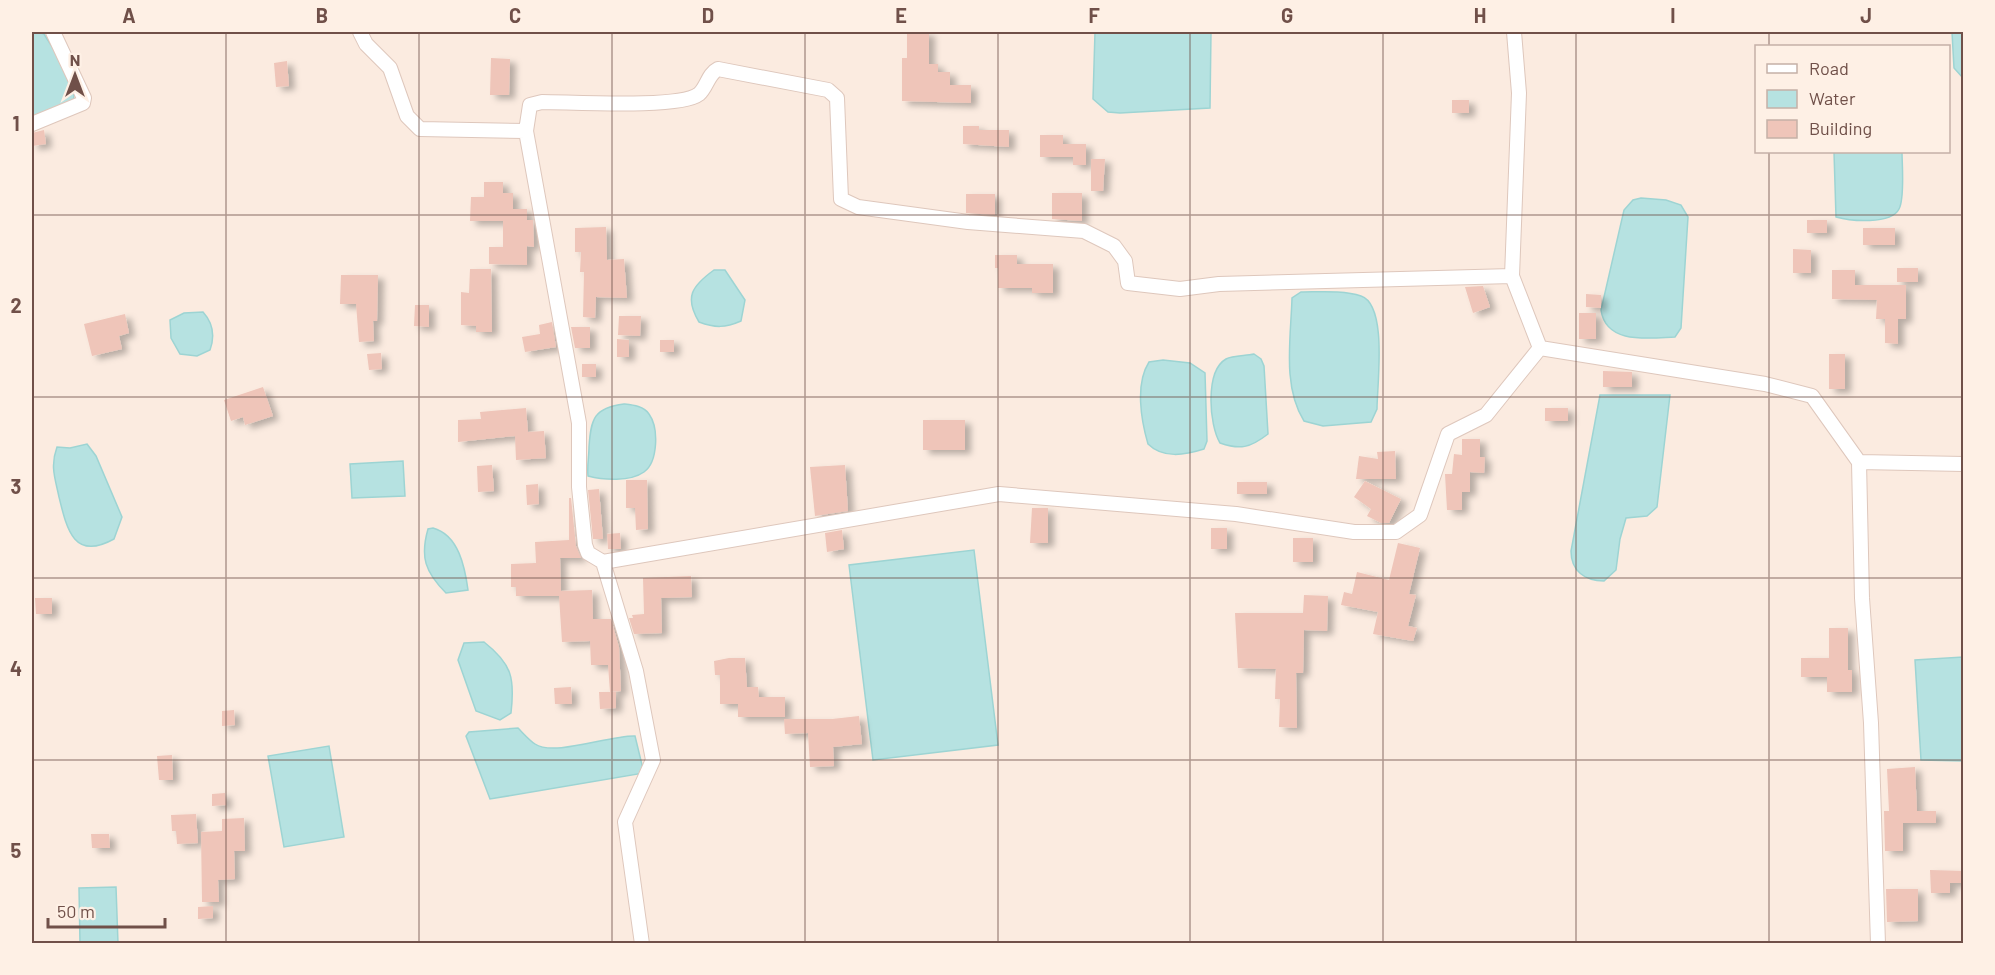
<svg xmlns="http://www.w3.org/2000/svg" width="1995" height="975" font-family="Barlow,sans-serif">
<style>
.water{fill:#b6e2e1;stroke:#9dd4d3;stroke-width:1.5}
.building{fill:#efc5b9;filter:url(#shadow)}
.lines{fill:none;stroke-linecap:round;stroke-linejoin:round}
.minor-casing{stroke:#dec7bc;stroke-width:16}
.minor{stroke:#fff;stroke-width:14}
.grid{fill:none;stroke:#705049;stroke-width:1.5;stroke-opacity:0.55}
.neatline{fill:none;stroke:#705049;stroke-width:2}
.grid-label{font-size:20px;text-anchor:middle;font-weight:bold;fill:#705049}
</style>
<defs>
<filter id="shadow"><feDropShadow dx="6" dy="4" stdDeviation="3" flood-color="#0004"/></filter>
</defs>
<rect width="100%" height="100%" fill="#fbebe0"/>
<path class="water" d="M 38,32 L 44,34 C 55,53 79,79 73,102 L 32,121 L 32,33 Z
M 1095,32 L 1211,32 L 1210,108 L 1120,113 L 1108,112 L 1093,99 Z
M 1952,32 L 1963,32 L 1963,78 L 1954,68 Z
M 1834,152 L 1902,152 C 1902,165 1905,198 1899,209 C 1891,225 1850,221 1836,217 Z
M 1641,198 L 1666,200 L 1681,205 L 1688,217 L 1681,328 L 1675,337 C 1649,338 1606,345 1601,310 L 1624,210 L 1633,200 Z
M 714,270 L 725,270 L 745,300 L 741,321 C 725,328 715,328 699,322 C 684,297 692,286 714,270 Z
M 1301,292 C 1319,292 1344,290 1361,296 C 1388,305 1377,385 1377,409 L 1371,422 L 1323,426 L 1304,421 C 1282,386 1291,337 1292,298 Z
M 203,312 C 213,323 215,336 210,350 L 197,356 L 180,354 L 171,338 L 170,320 L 184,313 Z
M 1254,354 L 1261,359 L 1264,366 L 1268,434 C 1250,448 1240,450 1220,443 C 1209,425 1205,371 1226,359 C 1233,355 1246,356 1254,354 Z
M 1163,360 L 1190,363 L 1205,373 L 1207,441 L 1204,449 C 1185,455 1163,459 1148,444 C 1141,420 1135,384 1149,362 Z
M 1600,395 L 1670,395 L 1657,507 L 1647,516 L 1626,518 L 1620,539 L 1616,570 L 1604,581 C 1585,581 1571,571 1571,551 Z
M 624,404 C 633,405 644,406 649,414 C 659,428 658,462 644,472 C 630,482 603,480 588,476 C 587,466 589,456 589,447 C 591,418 594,408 624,404 Z
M 87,444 L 96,456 L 122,517 L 114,539 C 74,561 67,530 59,497 C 55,478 50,466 57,447 L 70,448 Z
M 403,461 L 405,496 L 352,498 L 350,464 Z
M 433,528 C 459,535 465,568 468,590 L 446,593 C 425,572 420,557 428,529 Z
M 974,550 L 998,745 L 873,760 L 849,565 Z
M 484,642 C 512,664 515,678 511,713 L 500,720 L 476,711 L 458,660 L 464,643 Z
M 1963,657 L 1963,761 L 1921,760 L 1915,660 Z
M 518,728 C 523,733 529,740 535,744 C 554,757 610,735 635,736 L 644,773 L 490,799 L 466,736 L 469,732 Z
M 329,746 L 344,837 L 284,847 L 268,756 Z
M 116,887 L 118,943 L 80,943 L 79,888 Z"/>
<path class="building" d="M 907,32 L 929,32 L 929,64 L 938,64 L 938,72 L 950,72 L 950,85 L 971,85 L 971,103 L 902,101 L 902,58 L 907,58 Z
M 491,58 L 510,59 L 509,95 L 490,95 Z
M 287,61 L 289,86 L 276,87 L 274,63 Z
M 1452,100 L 1469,100 L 1469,113 L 1452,113 Z
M 963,126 L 979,126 L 979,130 L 1009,130 L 1009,147 L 963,144 Z
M 44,130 L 46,144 L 32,146 L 32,133 Z
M 1040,135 L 1063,135 L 1063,144 L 1086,144 L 1086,165 L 1073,165 L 1073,157 L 1040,157 Z
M 1091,159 L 1105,159 L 1103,191 L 1091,191 Z
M 484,182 L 503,182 L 503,193 L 513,193 L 513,209 L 527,209 L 527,220 L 533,220 L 534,247 L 527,246 L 527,265 L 489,264 L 489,247 L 503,247 L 503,221 L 470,221 L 471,197 L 484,197 Z
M 1052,193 L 1082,193 L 1082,221 L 1052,219 Z
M 966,194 L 995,194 L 995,215 L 966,213 Z
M 1807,220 L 1827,220 L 1827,233 L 1807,233 Z
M 606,227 L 607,260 L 624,259 L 627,298 L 596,297 L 595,318 L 583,317 L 584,272 L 580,272 L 581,252 L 575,252 L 575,228 Z
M 1863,228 L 1895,228 L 1895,245 L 1863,245 Z
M 1793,249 L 1811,250 L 1811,273 L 1793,273 Z
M 995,255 L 1017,255 L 1017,264 L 1053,264 L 1053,293 L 1032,293 L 1032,288 L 998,288 L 998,268 L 995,268 Z
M 1897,268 L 1918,268 L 1918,282 L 1897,282 Z
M 470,269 L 491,269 L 492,332 L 476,332 L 476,326 L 461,325 L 461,292 L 469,293 Z
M 1832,270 L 1855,270 L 1855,285 L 1906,285 L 1906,319 L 1898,319 L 1898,344 L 1885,343 L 1885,319 L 1876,319 L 1877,300 L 1832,299 Z
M 341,275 L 378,275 L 377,321 L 373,321 L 374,341 L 359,342 L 356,304 L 340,304 Z
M 1483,286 L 1490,307 L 1473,313 L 1465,287 Z
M 1586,294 L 1601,295 L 1601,308 L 1586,307 Z
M 415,305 L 429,305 L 429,327 L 414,326 Z
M 1579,313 L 1596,313 L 1596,339 L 1579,339 Z
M 125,314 L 129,333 L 119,336 L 122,349 L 92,356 L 84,324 Z
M 619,316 L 641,316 L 640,336 L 618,335 Z
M 552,322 L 556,347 L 525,352 L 522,337 L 540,334 L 539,325 Z
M 571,327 L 590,327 L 590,348 L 575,348 Z
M 617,339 L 629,340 L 629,357 L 617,357 Z
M 660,340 L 674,340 L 674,352 L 660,352 Z
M 381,353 L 382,369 L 369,370 L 367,354 Z
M 1829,354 L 1845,354 L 1845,389 L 1829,389 Z
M 582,364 L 596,364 L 596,377 L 582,377 Z
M 1603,371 L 1632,372 L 1632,387 L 1603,387 Z
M 263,387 L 273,416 L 245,425 L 243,417 L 231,421 L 224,400 Z
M 526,408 L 528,432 L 544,431 L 546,458 L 516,460 L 515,436 L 458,442 L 458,420 L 481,419 L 480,412 Z
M 1545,408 L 1568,408 L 1568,421 L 1545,421 Z
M 923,420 L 965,420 L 965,450 L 923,450 Z
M 1462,439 L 1480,439 L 1480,457 L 1485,457 L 1484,473 L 1470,472 L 1470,492 L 1462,492 L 1462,510 L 1447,510 L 1445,474 L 1452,474 L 1454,454 L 1462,455 Z
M 1395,451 L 1396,479 L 1356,479 L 1359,456 L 1378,459 L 1377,452 Z
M 492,465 L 494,491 L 478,492 L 477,466 Z
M 845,465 L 848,511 L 815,516 L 810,467 Z
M 626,480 L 647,480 L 648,529 L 636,530 L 635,508 L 626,508 Z
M 1365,481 L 1401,499 L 1389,523 L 1381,523 L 1367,516 L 1371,509 L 1354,497 Z
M 1237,482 L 1267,482 L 1267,494 L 1237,494 Z
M 538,484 L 539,504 L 527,505 L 526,485 Z
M 599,489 L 603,539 L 593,539 L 588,490 Z
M 569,498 L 571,498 L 576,546 L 581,558 L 560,558 L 561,591 L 592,590 L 593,619 L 611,619 L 619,647 L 621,691 L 610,692 L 608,665 L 591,665 L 590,641 L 562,642 L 559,596 L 516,596 L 516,587 L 511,587 L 511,564 L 536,563 L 535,542 L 569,540 Z
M 1032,508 L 1048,508 L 1048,543 L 1030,543 Z
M 1211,528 L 1227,528 L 1227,549 L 1211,549 Z
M 842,530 L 844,549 L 827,552 L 825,533 Z
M 620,533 L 621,549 L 608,549 L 607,534 Z
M 1293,538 L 1313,538 L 1313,562 L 1293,562 Z
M 1398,543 L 1420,548 L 1409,594 L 1416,595 L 1408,626 L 1417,628 L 1413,641 L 1373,634 L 1378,612 L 1341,605 L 1344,592 L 1352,594 L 1357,572 L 1389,580 Z
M 691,576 L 692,597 L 661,598 L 662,633 L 634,634 L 629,618 L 633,618 L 632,615 L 644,614 L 643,578 Z
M 1304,595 L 1328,596 L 1327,631 L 1304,630 L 1303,673 L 1296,673 L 1297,728 L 1279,727 L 1280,699 L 1275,699 L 1276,669 L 1238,668 L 1235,613 L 1303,613 Z
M 35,598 L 52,598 L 52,614 L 36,614 Z
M 1829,628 L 1848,628 L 1848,670 L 1852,670 L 1852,692 L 1827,692 L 1827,677 L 1801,677 L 1801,658 L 1829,658 Z
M 729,658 L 745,658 L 747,687 L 758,687 L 759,697 L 785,697 L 785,717 L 738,717 L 738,704 L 720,704 L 720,675 L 715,675 L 714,661 Z
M 571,687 L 572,704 L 555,704 L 554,688 Z
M 599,692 L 616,692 L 616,708 L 600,709 Z
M 234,710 L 235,725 L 222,726 L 222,711 Z
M 859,716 L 862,744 L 833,747 L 834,766 L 810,767 L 808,733 L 785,734 L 784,719 L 832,719 Z
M 172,755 L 173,780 L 159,780 L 157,756 Z
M 1915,767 L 1917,811 L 1936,811 L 1936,823 L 1903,823 L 1903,851 L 1885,851 L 1884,811 L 1889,811 L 1887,769 Z
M 225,793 L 226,805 L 212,806 L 212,794 Z
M 196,814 L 198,843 L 177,844 L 176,831 L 172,831 L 171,815 Z
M 244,818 L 245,851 L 234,851 L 235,879 L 218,880 L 219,902 L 202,902 L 201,832 L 222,831 L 222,819 Z
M 91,834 L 109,834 L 110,848 L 92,848 Z
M 1930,870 L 1964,871 L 1964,883 L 1950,883 L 1950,893 L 1931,893 Z
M 1886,889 L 1918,889 L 1918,921 L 1887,922 Z
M 213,906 L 213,918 L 198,919 L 198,907 Z"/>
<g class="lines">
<defs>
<path id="minor" d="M 360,32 L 366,44 L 390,68 L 407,116 L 420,129 L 526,131 L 530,105 L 542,102 C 571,102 680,109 699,94 C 707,87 708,74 718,69 L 828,90 L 837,98 L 841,199 L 858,207 L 968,222 L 1084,231 L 1114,246 L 1125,261 L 1128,283 L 1180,289 L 1219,284 L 1512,276
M 1514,32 L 1519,93 L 1512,276 L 1540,348 L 1765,384 L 1812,396 L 1859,462 L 1862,598 L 1871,723 L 1878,944
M 32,124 L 83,103 L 84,98 L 53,32
M 526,131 L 579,423 L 579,487 L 585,545 L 588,553 L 603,562 L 636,671 L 653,760 L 625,822 L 642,944
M 1859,462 L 1964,464
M 603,562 L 999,494 L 1236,514 L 1354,532 L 1396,532 L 1420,515 L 1448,434 L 1486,415 L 1540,348"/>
</defs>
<use href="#minor" class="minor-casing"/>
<use href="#minor" class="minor"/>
</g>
<path class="grid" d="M 226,32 L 226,944M 419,32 L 419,944M 612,32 L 612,944M 805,32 L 805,944M 998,32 L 998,944M 1190,32 L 1190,944M 1383,32 L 1383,944M 1576,32 L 1576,944M 1769,32 L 1769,46M 1769,152 L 1769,944M 32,215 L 1964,215M 32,397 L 1964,397M 32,578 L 1964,578M 32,760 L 1964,760"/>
<rect width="1995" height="975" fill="none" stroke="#fef0e5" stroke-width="66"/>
<rect x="1755" y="45" width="195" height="108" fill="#fef0e5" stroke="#c5b0a7" stroke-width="1.5"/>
<rect x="1767" y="64" width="30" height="9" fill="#ffffff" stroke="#c5b0a7" stroke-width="1.5"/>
<text x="1809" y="75" font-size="18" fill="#705049">Road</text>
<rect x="1767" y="90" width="30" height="18" fill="#b6e2e1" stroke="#c5b0a7" stroke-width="1.5"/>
<text x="1809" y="105" font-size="18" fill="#705049">Water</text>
<rect x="1767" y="120" width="30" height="18" fill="#efc5b9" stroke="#c5b0a7" stroke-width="1.5"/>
<text x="1809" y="135" font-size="18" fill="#705049">Building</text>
<g transform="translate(75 75)" stroke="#fef0e5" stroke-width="4.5" paint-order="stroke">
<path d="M0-4.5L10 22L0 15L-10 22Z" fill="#705049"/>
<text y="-9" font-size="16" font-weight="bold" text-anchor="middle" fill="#705049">N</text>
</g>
<path d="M48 918v9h117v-9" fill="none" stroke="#705049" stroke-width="3"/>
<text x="57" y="918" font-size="18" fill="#705049" stroke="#fef0e5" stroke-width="4.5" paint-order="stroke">50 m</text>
<rect x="33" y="33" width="1929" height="909" class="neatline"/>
<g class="grid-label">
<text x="129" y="23">A</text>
<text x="322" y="23">B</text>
<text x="515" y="23">C</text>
<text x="708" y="23">D</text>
<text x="901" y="23">E</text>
<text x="1094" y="23">F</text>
<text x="1287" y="23">G</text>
<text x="1480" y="23">H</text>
<text x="1673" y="23">I</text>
<text x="1866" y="23">J</text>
<text x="16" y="131">1</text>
<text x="16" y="313">2</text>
<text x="16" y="494">3</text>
<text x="16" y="676">4</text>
<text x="16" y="858">5</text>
</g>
</svg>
